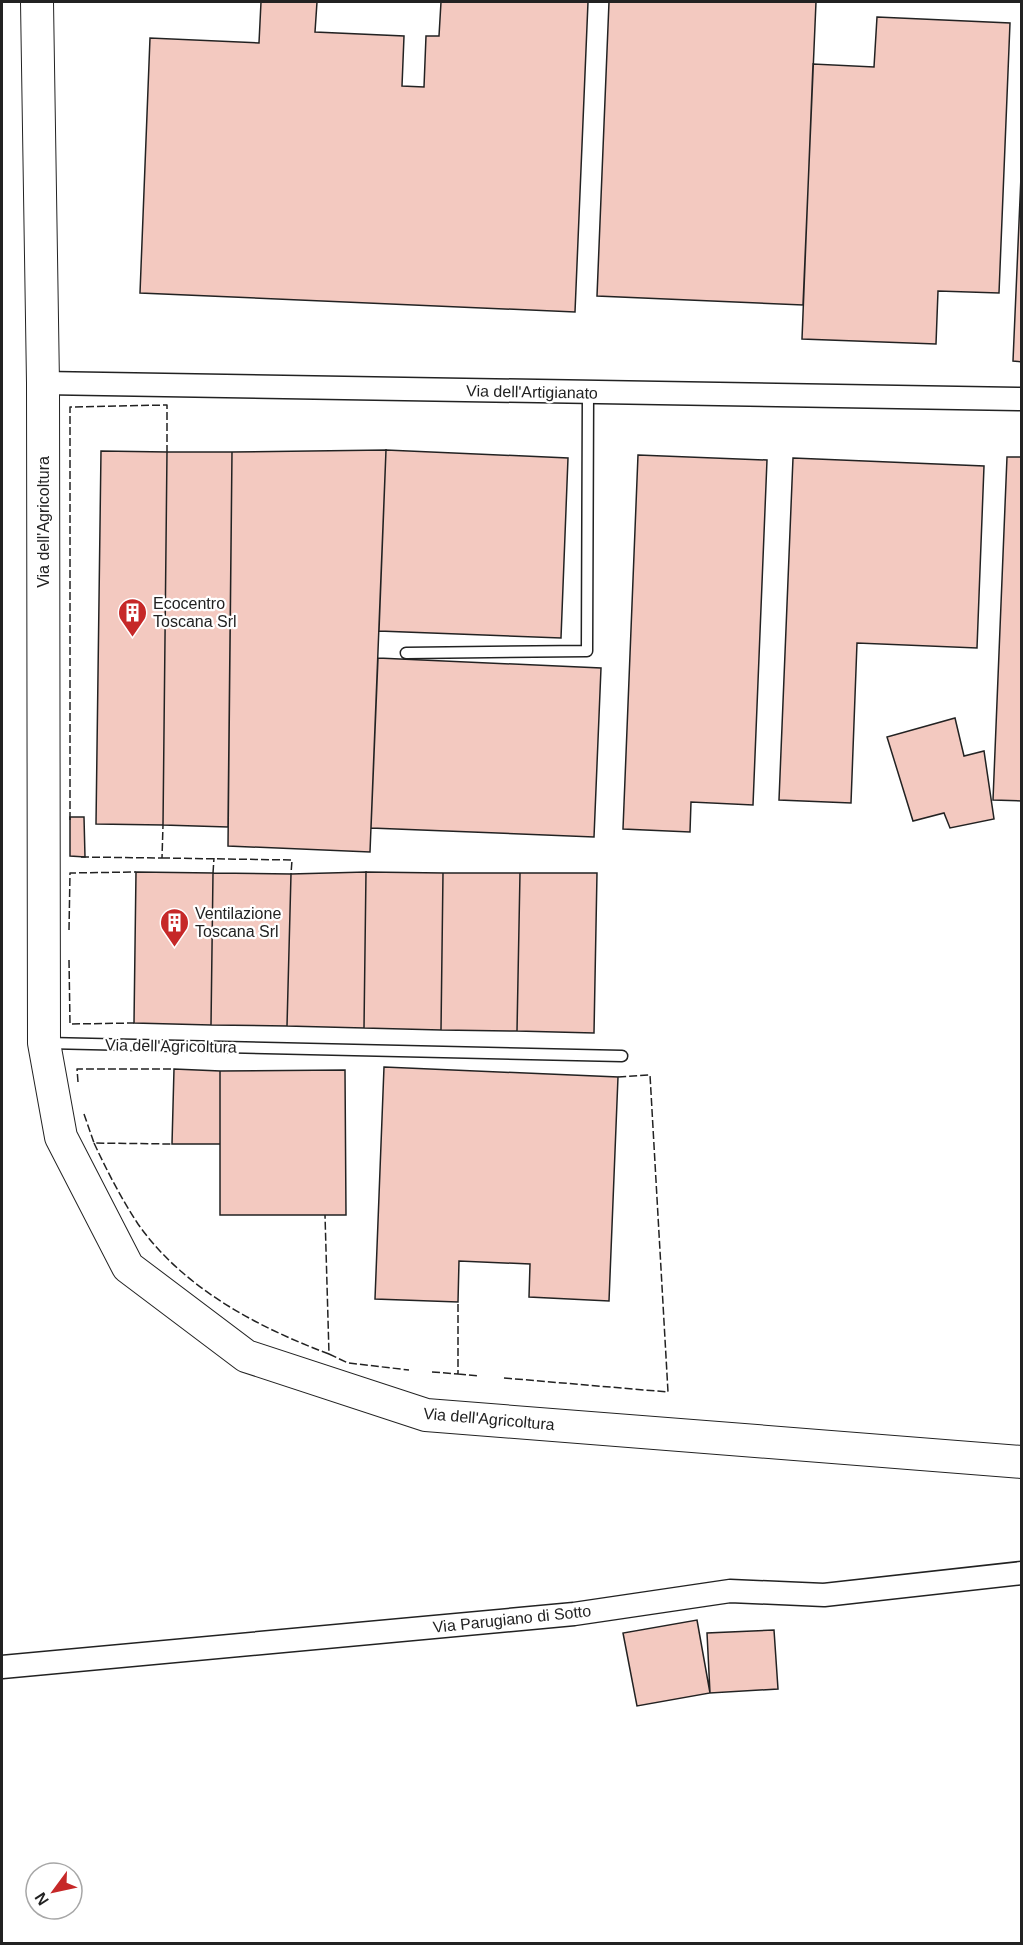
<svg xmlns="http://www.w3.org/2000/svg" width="1023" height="1945" font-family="Arial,sans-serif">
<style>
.building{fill:#f3c9c0;stroke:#222;stroke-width:1.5}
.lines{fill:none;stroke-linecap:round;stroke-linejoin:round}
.lane-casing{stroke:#222;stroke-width:13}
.street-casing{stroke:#222;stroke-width:25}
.secondary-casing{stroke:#222;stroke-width:34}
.lane{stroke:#fff;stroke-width:10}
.street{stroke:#fff;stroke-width:22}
.secondary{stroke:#fff;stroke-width:32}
.fence{stroke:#222;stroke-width:1.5;stroke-dasharray:8 3;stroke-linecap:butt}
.labels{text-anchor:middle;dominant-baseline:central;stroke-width:4.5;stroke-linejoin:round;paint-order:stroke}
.street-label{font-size:16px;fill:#222;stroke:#fff}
.poi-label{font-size:16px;fill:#222;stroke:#fff;text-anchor:start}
</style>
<rect width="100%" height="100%" fill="#fff"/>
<path class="building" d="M 261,2 L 317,2 L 315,32 L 404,36 L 402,86 L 424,87 L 426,36 L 439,36 L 441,2 L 588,2 L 575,312 L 140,293 L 150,38 L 259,43 Z
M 609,2 L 816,2 L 803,305 L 597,296 Z
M 877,17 L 1010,23 L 999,293 L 938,291 L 936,344 L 802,339 L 813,64 L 874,67 Z
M 1022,153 L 1022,362 L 1013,361 Z
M 386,450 L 568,458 L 561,638 L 379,631 Z
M 386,450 L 370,852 L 228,846 L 232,452 Z
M 101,451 L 167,452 L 163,825 L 96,824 Z
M 167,452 L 232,452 L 228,827 L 163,825 Z
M 638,455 L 767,460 L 753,805 L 691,802 L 690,832 L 623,829 Z
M 1007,457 L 1022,457 L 1022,801 L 993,800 Z
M 793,458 L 984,466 L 977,648 L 857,643 L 851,803 L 779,800 Z
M 378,658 L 601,668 L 594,837 L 371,828 Z
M 955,718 L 964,756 L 984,751 L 994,819 L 950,828 L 944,813 L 913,821 L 887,737 Z
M 70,817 L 84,817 L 85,857 L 70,856 Z
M 136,872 L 213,873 L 211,1025 L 134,1023 Z
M 366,872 L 443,873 L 441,1030 L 364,1028 Z
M 366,872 L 364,1028 L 287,1026 L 291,874 Z
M 213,873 L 291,874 L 287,1026 L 211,1025 Z
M 443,873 L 520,873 L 517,1031 L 441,1030 Z
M 520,873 L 597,873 L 594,1033 L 517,1031 Z
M 384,1067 L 618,1077 L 609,1301 L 529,1297 L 530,1264 L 459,1261 L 458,1302 L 375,1299 Z
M 174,1069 L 220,1071 L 220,1144 L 172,1144 Z
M 345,1070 L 346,1215 L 220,1215 L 220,1071 Z
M 697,1620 L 710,1693 L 637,1706 L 623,1633 Z
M 774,1630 L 778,1689 L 710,1693 L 707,1633 Z"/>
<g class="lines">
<defs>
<path id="lane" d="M 406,653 L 587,651 L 588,393
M 47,1043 L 622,1056"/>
<path id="street" d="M 43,383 L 1022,399
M 2,1667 L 574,1614 L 730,1591 L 824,1595 L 1022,1573"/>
<path id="secondary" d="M 37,2 L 43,383 L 44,1043 L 61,1137 L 128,1267 L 246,1356 L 426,1415 L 1022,1462"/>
</defs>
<use href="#lane" class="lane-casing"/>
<use href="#street" class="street-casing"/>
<use href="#secondary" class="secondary-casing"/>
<use href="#lane" class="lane"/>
<use href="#street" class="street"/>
<use href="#secondary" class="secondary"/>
<path class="fence" d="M 70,820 L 70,407 L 167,405 L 167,452
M 81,857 L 162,858 L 163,825
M 162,858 L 292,860 L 291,874
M 213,873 L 214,858
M 69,930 L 70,873 L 136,872
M 69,960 L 70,1024 L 134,1023
M 78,1082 L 77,1069 L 174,1069
M 84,1114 L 94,1143 L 172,1144
M 94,1143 C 107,1171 121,1198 138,1224 C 183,1288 257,1327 329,1354 L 325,1215
M 329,1354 L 348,1363 L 409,1370
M 432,1372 L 458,1374 L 458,1302
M 458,1374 L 479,1376
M 504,1378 L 668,1392 L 650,1075 L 618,1077"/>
</g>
<defs>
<symbol id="building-pin" viewBox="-11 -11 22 30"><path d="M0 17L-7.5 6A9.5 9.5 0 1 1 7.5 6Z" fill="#c62828" stroke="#fff"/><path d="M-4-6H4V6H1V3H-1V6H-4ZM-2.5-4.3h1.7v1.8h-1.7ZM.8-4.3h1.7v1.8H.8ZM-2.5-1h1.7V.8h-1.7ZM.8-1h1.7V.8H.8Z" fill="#fff"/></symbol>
</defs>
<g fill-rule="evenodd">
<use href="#building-pin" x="116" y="596" width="33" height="45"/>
<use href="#building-pin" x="158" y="906" width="33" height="45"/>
</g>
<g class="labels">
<g class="street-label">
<text transform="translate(532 392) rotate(1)">Via dell'Artigianato</text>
<text transform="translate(43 522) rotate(-90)">Via dell'Agricoltura</text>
<text transform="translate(171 1046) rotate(1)">Via dell'Agricoltura</text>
<text transform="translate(489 1419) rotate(5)">Via dell'Agricoltura</text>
<text transform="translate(512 1619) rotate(-6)">Via Parugiano di Sotto</text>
</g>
<g class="poi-label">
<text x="153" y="603">Ecocentro<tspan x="153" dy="18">Toscana Srl</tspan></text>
<text x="195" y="913">Ventilazione<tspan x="195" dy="18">Toscana Srl</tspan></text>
</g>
</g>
<rect width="1023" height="1945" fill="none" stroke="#222222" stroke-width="6"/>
<g transform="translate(54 1891) rotate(237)"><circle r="28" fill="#ffffff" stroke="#a7a7a7" stroke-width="1.5"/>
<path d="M0-4.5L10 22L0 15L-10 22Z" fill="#c62828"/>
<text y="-9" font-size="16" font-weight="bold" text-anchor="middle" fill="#222222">N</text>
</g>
</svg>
